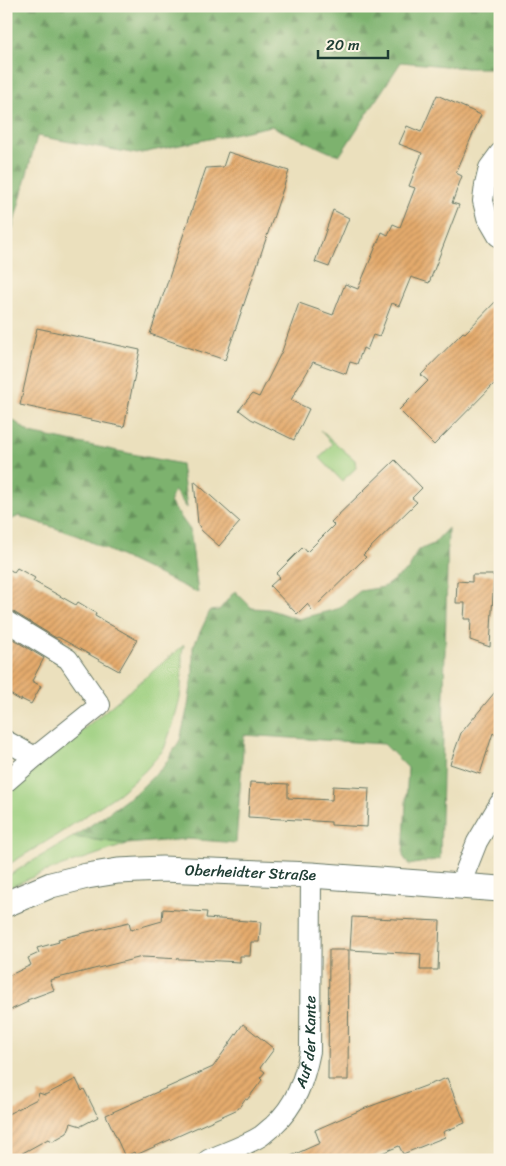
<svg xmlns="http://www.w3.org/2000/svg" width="506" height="1166" font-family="Sriracha,sans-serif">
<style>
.green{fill:#9ccf7f;stroke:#5e865a}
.forest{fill:url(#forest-firs);stroke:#4e7851}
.building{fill:url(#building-hatch)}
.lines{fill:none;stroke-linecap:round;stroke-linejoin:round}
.minor-casing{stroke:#667664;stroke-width:22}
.tertiary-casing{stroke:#667664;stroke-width:27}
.minor{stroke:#fff;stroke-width:20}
.tertiary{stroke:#fff;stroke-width:25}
.labels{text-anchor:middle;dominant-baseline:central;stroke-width:4;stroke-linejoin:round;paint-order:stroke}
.street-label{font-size:15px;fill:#1f3d34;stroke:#fcf5e5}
</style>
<defs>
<pattern id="forest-firs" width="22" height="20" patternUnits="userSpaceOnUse" patternTransform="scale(1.25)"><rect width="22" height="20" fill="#7db26e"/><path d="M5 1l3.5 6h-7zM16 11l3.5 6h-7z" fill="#66925b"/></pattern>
<pattern id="building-hatch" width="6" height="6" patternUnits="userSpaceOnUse" patternTransform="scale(1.25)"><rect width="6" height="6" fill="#e5ab6d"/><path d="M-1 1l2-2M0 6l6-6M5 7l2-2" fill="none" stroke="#b98c5a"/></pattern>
</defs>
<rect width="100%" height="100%" fill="#fcf5e5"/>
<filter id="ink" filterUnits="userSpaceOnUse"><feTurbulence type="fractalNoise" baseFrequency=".02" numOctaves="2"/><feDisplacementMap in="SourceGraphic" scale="10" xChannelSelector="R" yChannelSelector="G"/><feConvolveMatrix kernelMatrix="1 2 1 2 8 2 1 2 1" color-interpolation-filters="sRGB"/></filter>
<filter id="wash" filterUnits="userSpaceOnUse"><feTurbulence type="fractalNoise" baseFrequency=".0096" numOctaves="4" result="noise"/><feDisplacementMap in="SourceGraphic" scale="20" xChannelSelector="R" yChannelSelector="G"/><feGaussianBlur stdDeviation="1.12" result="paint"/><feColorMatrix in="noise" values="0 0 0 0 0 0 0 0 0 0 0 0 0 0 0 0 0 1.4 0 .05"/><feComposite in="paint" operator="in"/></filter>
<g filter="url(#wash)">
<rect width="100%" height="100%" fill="#ebe0bd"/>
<path class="green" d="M 320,430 L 355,460 L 356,468 L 342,481 L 320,458 L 332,444 Z
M 184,645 L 182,653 L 182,674 L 180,698 L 173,724 L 164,749 L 145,771 L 118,794 L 57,835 L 6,866 L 6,794 Z
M 73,837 L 127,844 L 86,858 L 44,872 L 6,889 L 6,877 Z"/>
<path class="forest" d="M 6,6 L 500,6 L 500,68 L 467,68 L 401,62 L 340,155 L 329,152 L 271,126 L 137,154 L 37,136 L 6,253 Z
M 6,419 L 13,420 L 30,433 L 181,464 L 187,508 L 174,490 L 170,502 L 190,530 L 198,593 L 76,535 L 19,516 L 6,522 Z
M 448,528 L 440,859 L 409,865 L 403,856 L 408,768 L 384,744 L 244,735 L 236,843 L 187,839 L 127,844 L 73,837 L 100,819 L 138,791 L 164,766 L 180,740 L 188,706 L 193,672 L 193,647 L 210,611 L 219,610 L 235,591 L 252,608 L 268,609 L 298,619 L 337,609 L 360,591 L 384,587 L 409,569 L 417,551 L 433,544 Z"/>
<g id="blocks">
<path class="building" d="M 437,95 L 481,115 L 456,173 L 462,176 L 452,203 L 459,205 L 429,283 L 411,277 L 399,306 L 392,303 L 379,337 L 373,335 L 367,350 L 363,348 L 357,364 L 350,362 L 346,374 L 313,362 L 291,400 L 309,409 L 294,440 L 251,419 L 239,410 L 252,394 L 259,397 L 282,351 L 299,303 L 333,315 L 345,284 L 358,289 L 382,232 L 388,235 L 393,224 L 400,227 L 415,188 L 409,186 L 422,153 L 399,144 L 407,126 L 421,132 Z
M 228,152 L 289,171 L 225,360 L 150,334 L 206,168 L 223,167 Z
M 333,210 L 349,218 L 329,267 L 315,262 Z
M 500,297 L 500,378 L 434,445 L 399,410 L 428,381 L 421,375 L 463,332 L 465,333 Z
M 37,328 L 140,350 L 124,427 L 20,405 Z
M 395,460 L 422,488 L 412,498 L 417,502 L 363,555 L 366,557 L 312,610 L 307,604 L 297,614 L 270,586 L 280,577 L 276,574 L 303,547 L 307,552 L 334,525 L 331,522 Z
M 194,481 L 240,522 L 219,546 L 202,531 L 198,524 Z
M 6,568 L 14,572 L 17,568 L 35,578 L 33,581 L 76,605 L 78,602 L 96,613 L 95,616 L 137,640 L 119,671 L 58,637 L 56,638 L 12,611 L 6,609 Z
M 472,575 L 494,575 L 490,647 L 470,640 L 471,619 L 464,619 L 465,603 L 456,603 L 457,581 L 472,582 Z
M 6,635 L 44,658 L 32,681 L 41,686 L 31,704 L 21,699 L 21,701 L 10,694 L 6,694 Z
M 500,686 L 500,738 L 493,733 L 480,774 L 450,764 L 461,733 Z
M 250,782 L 288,784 L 288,798 L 332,800 L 333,786 L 369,788 L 367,827 L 331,825 L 331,822 L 248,817 Z
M 163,909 L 207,912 L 206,918 L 261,922 L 259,942 L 251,942 L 250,956 L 240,956 L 240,962 L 142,957 L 50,980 L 54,990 L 27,1000 L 28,1002 L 6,1012 L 6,977 L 31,965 L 28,958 L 39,953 L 37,948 L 59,942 L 58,939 L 129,922 L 131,930 L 162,921 Z
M 352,917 L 440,921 L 438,970 L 420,970 L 421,954 L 350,950 Z
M 329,950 L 349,950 L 348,1080 L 328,1080 Z
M 243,1024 L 274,1049 L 260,1068 L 265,1072 L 260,1078 L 262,1080 L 247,1100 L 245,1099 L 238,1109 L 136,1155 L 134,1152 L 125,1157 L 106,1115 L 213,1067 Z
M 447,1078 L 465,1123 L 443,1132 L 445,1137 L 403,1154 L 399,1146 L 365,1160 L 282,1160 L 320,1143 L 315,1130 L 363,1109 Z
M 76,1079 L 82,1091 L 84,1089 L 98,1117 L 81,1126 L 71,1123 L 67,1133 L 53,1141 L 48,1139 L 10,1160 L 6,1160 L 6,1115 L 37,1099 L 39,1093 L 45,1095 Z"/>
</g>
</g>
<g filter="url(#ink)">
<use href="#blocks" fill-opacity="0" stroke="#667664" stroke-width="1"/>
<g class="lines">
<defs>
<g id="minor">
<path d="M 500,153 L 489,168 L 485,185 L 483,201 L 487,217 L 498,236 L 500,237"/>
<path d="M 6,621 L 68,659 L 100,705 L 35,757"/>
<path d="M 6,741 L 35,757 L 6,782"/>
<path d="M 460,885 L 477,842 L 500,803"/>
<path id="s1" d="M 208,1160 C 226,1152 245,1146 261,1136 C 265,1133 269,1129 273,1126 C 296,1105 304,1081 310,1051 L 311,875"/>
</g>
<g id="tertiary">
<path id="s2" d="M 6,904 L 51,885 L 87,876 L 118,871 L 162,869 L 311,875 L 500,889"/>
</g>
</defs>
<use href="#minor" class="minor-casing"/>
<use href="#tertiary" class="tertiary-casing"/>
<use href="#minor" class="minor"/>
<use href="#tertiary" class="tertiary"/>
</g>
</g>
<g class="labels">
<g class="street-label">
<text stroke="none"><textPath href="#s2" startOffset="250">Oberheidter Straße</textPath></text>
<text stroke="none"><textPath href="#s1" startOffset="168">Auf der Kante</textPath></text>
</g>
</g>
<rect width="506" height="1166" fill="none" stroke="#fcf5e5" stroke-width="25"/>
<path d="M318 50v8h70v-8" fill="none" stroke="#1f3d34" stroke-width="2.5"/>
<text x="326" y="50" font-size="15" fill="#1f3d34" stroke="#fcf5e5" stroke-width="4" paint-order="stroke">20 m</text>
</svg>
